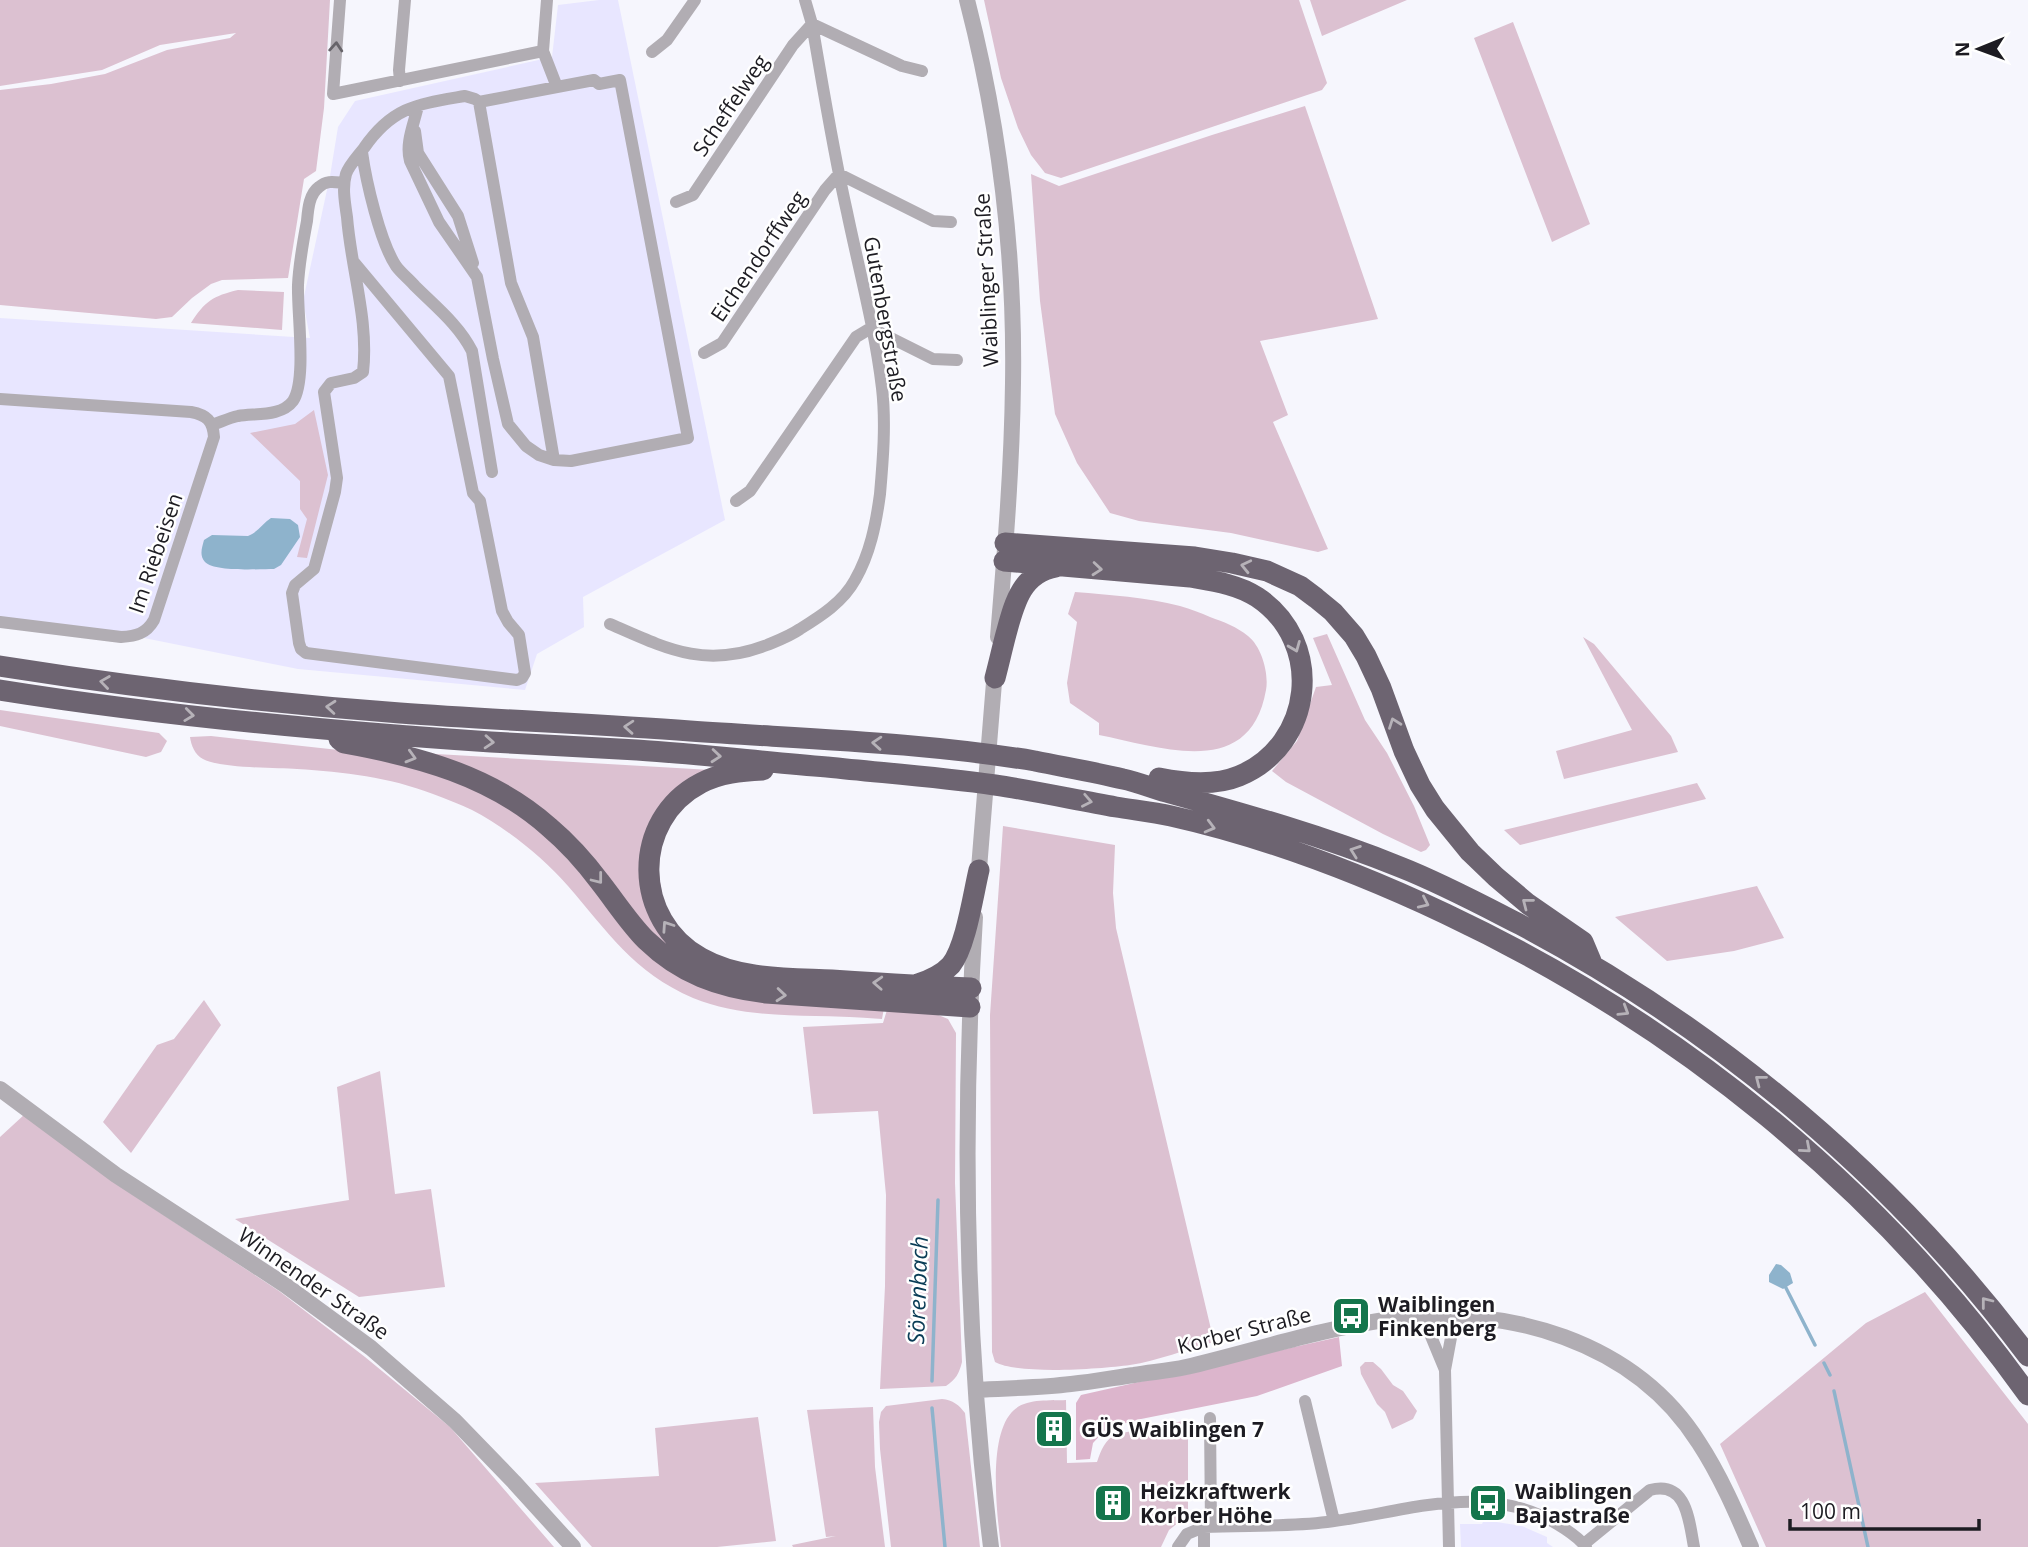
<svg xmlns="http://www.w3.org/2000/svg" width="2028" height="1547" font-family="'Open Sans',sans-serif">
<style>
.built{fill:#e8e6ff}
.green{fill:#dcc1d1}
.forest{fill:#dcb5cc}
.water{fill:#8eb3cc}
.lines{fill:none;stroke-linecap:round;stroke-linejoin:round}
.stream{stroke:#8eb3cc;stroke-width:3.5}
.minor{stroke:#b1adb3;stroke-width:12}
.tertiary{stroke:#b1adb3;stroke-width:16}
.trunk{stroke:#6d6471;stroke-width:21}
.oneway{stroke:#67646a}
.oneway2{stroke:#b6b2b8}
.labels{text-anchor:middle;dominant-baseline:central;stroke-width:5;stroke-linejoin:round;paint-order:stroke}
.street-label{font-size:21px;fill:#1d1c22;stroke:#fff}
.poi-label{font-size:21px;font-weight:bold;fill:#1d1c22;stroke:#fff;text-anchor:start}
.water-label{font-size:23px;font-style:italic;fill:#0a3c56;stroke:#fff}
</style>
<rect width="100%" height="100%" fill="#f6f6fd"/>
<path class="built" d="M 599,0 L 618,0 L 725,520 L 583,597 L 584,627 L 537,654 L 525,690 L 298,669 L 134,636 L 0,619 L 0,318 L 310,338 L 303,301 L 330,176 L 338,127 L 355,101 L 552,57 L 558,5 Z
M 1484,1520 L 1522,1526 L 1547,1537 L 1547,1543 L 1553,1547 L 1461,1547 L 1460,1524 L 1482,1524 Z"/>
<path class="green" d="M 0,0 L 330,0 L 324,108 L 316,171 L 304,179 L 288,278 L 222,280 L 211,284 L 192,298 L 172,317 L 156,319 L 0,305 L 0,90 L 51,84 L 105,74 L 167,50 L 230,38 L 236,33 L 160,45 L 102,70 L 0,86 Z
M 984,0 L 1299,0 L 1327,83 L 1322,90 L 1061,178 L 1045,173 L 1031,155 L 1018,128 L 1001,78 Z
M 1310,0 L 1407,0 L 1322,36 Z
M 1513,22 L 1590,224 L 1552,242 L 1474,38 Z
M 1305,106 L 1378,319 L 1260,341 L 1288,415 L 1273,422 L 1328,549 L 1318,552 L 1231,533 L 1139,521 L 1110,513 L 1077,463 L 1055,414 L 1040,301 L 1031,174 L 1059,186 L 1212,135 Z
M 238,290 L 284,292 L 282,330 L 191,323 C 205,301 213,296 238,290 Z
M 314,410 L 328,475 L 307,558 L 297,557 L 307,519 L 300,509 L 300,481 L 250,433 L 295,424 Z
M 1075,592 C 1110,595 1146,597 1180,606 C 1191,609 1201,613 1210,617 C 1224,622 1237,627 1248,636 C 1262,647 1269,674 1266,690 C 1250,781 1161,747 1099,735 L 1099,723 L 1070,703 L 1067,683 L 1077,622 L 1068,614 Z
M 1327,634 L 1365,720 L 1387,753 L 1414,806 L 1430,845 L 1426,850 L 1421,852 L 1383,834 L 1286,782 L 1272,771 L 1297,741 L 1316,687 L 1332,685 L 1313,638 Z
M 1583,637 L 1594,644 L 1671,736 L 1678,752 L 1564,779 L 1556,751 L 1632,730 Z
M 0,710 L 159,733 L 167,741 L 161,752 L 146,757 L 0,726 Z
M 211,736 L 357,752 L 463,783 L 508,807 L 538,827 L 667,967 L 884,1008 L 882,1019 C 819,1013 752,1022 693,998 C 633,972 608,932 568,886 C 543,857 505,827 472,810 C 460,804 446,799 433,794 C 389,777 344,772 297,769 C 277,768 218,768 203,759 C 195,755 191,745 190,737 Z
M 419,753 L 711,770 L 652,828 L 669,941 L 790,990 L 663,948 L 564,833 Z
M 1697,783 L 1706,799 L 1520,845 L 1504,830 Z
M 1003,826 L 1115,845 L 1113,893 L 1116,928 L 1214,1342 C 1187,1349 1157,1361 1130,1365 C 1101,1369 1018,1375 995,1362 L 992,1352 L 990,1015 Z
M 1757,886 L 1784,938 L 1734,951 L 1667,961 L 1615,917 Z
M 204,1000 L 221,1025 L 131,1153 L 103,1122 L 157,1045 L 174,1039 Z
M 887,1010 L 931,1012 L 948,1019 L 956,1033 L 955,1183 L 962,1362 C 959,1374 956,1379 946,1386 L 880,1389 L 885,1286 L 886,1195 L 878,1111 L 813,1114 L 803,1027 L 883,1023 Z
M 380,1071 L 395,1194 L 431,1189 L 445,1287 L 359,1297 L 235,1219 L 349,1200 L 337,1087 Z
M 25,1114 L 112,1181 L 279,1291 L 365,1357 L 450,1427 L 554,1547 L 0,1547 L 0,1137 Z
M 1925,1292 L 2028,1424 L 2028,1547 L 1766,1547 L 1720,1444 L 1866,1323 Z
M 1365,1362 L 1373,1362 L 1381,1369 L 1393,1385 L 1403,1391 L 1417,1411 L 1413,1419 L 1392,1429 L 1385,1412 L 1377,1404 L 1361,1374 L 1360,1367 Z
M 942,1399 C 953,1400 959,1405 965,1413 L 980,1547 L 891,1547 L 880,1449 L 879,1422 L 881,1412 L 886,1406 Z
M 1066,1400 L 1067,1463 L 1097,1462 C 1101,1450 1105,1439 1117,1434 L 1188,1420 L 1188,1515 L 1169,1530 L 1161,1547 L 1001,1547 C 997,1514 987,1434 1014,1410 C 1027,1398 1049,1401 1066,1400 Z
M 873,1407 L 875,1467 L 885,1547 L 793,1547 L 792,1545 L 836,1536 L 826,1537 L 807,1410 Z
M 758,1417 L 776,1541 L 717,1547 L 592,1547 L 535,1483 L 659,1476 L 655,1428 Z"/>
<path class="forest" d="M 1339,1337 L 1342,1366 L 1257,1396 L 1141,1419 L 1107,1428 L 1093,1443 L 1090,1459 L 1076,1460 L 1076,1403 L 1081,1395 Z"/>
<path class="water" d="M 271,518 L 290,519 L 298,525 L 300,537 L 281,565 L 274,569 C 259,569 214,572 205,562 C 199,555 202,548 204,540 L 212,535 L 248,536 C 257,533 263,523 271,518 Z
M 1776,1264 L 1781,1265 L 1790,1273 L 1793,1283 L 1783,1289 L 1769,1282 L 1769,1275 Z"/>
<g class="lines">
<path class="stream" d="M 1785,1286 L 1815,1345
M 1824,1363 L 1830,1375
M 932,1381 L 938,1200
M 1834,1391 L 1868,1547
M 932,1408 L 945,1547"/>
<path class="minor" d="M 340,0 L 333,94 L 543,51
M 652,52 L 667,40 L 695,0
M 400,81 L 399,70 L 405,0
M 479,102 L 511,283 L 533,337 L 554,460 L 571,461 L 688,438 L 620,80 L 599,84 L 594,80 L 557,87
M 418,106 C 414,124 405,143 410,161 L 439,222 L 477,277 L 493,359 L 508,424 L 526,446 L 539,455 L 554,460
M 415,131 L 418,153 L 458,216 L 473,263
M 362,152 C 366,181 380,242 396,266 C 401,273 409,279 415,286 C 435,306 459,325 472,351 L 492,472
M 676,202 L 693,195 L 793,45 L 812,24 L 902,66 L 922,71
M 353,261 L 449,376 L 473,493 L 480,501 L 502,611 L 508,622 L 519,635 L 525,673 L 522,678 L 517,680 L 306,653 L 301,649 L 299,643 L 292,593 L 295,585 L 314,569 L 335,492 L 337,478 L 324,392 L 331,383 L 354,378 L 363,372 C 369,320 351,269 347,217 C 345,203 342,188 346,174 C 349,165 358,156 364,148 C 393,106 419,104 465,96 L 475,99 L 479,102 L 557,87 L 543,51 L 547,0
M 704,353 L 722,343 L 825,190 L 839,174 L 933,221 L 951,222
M 0,399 L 191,412 C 207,415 213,421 214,437 L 154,620 C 146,634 136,636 121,637 L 0,622
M 212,425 C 221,422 229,418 238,416 C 255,413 281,417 293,401 C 307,380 297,312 298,285 C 299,264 303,242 307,221 C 308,210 309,194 319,187 C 327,180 334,182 344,183
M 736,501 L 750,491 L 856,337 L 871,328 L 933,359 L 957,360
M 610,624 C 667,649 705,669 767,645 C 779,640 790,636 800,629 C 821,616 843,602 855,580 C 870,554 876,524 880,494 C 883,460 886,423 882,388 C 875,329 859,270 847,212 C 833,150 823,87 812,24 L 805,0
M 1423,1317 L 1445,1370
M 1305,1401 L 1334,1521
M 1210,1418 L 1211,1527
M 1204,1527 L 1204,1547
M 1584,1544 L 1650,1490 C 1687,1480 1689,1521 1694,1547
M 1178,1547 L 1187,1534 L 1204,1527 C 1245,1525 1287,1527 1327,1522 C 1403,1513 1485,1480 1557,1524 C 1567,1530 1579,1538 1586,1547
M 1449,1547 L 1445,1370 L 1455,1316"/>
<path class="tertiary" d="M 967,0 C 999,124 1015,255 1013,383 C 1012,468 1005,552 998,637
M 978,881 L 995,670
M 975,917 C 962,1128 965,1338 991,1547
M 0,1089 L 116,1175 L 285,1285 L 371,1348 L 455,1421 L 514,1482 L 573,1547
M 976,1390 C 1007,1388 1039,1388 1071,1384 C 1092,1382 1113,1378 1134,1375 C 1151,1372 1169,1371 1186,1367 C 1254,1351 1322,1328 1392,1319 C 1506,1304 1635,1341 1699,1443 C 1720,1475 1736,1512 1751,1547"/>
<path class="trunk" d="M 1005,543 L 1195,557 L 1232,563 L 1267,571 L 1300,586 L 1316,598 L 1333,612 L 1354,636 L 1366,656 L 1381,688 L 1404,751 L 1420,785 L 1435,809 L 1470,852 L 1496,877 L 1528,904 L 1583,942 L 1591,961
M 1004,561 L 1190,577 C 1213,581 1237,584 1257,597 C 1325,642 1314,745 1239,776 C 1215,786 1184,783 1159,778
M 0,666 C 133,687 266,703 400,713 C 496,720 593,724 690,731 C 805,739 921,742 1035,761 C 1064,767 1094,772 1123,779 C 1137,782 1152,788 1166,792 C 1245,814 1324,836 1400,867 C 1441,883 1482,905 1521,925 C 1719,1030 1893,1176 2028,1356
M 995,678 C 999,663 1002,649 1006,634 C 1014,605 1021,573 1056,567
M 0,690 C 162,716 327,731 491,742 C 540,745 588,747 637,750 C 700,754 764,762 827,767 C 883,773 939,777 995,785 C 1035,791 1076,800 1116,807 C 1134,810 1153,812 1171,816 C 1265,837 1359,873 1446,914 C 1677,1023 1879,1186 2028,1395
M 339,739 L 344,743 C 417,756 492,776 549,827 C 568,843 585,862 600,882 C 615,901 629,923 646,940 C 681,974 719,987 766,993 L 970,1007
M 763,770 C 741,771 720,773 701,783 C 630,820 633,921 701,958 C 740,980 789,978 832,980 C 878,983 924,986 971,988
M 918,984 C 930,980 942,975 951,965 C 966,946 973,895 979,870"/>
</g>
<defs><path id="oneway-chevron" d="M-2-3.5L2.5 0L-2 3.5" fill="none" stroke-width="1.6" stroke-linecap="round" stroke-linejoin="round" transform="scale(1.75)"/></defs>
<use class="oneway" href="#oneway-chevron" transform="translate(336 47) rotate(-86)"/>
<g class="oneway2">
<use href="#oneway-chevron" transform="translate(1246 566) rotate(-167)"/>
<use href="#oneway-chevron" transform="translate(1097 569) rotate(5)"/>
<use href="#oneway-chevron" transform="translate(1295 647) rotate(68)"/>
<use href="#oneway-chevron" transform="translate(105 682) rotate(-172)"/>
<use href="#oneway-chevron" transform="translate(331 707) rotate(-175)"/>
<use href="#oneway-chevron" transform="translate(189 715) rotate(7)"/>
<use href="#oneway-chevron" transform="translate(1394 723) rotate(-110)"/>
<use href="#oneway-chevron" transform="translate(629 727) rotate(-176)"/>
<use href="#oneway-chevron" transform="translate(489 742) rotate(4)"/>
<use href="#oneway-chevron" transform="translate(877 743) rotate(-176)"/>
<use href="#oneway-chevron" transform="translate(716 756) rotate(5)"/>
<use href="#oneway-chevron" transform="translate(411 757) rotate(16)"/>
<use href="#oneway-chevron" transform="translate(1087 801) rotate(11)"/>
<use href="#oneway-chevron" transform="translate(1210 827) rotate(15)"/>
<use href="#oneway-chevron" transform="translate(1355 851) rotate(-160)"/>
<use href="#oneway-chevron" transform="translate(598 879) rotate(52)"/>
<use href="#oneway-chevron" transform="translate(1424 903) rotate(25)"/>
<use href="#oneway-chevron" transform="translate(1527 903) rotate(-142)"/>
<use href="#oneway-chevron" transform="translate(667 926) rotate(-124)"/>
<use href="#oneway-chevron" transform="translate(878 983) rotate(-177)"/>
<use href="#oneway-chevron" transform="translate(781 995) rotate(5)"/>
<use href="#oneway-chevron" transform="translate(1624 1011) rotate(32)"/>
<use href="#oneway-chevron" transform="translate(1760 1080) rotate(-142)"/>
<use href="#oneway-chevron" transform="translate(1806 1148) rotate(41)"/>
<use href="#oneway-chevron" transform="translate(1986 1302) rotate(-128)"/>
</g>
<defs>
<symbol id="bus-square" viewBox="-11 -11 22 22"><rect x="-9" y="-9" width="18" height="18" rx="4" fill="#15754c" stroke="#fff"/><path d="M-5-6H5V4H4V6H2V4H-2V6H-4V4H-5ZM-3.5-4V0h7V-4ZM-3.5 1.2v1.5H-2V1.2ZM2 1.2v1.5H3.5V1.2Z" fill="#fff"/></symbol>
<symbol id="building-square" viewBox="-11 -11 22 22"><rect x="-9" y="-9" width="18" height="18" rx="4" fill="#15754c" stroke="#fff"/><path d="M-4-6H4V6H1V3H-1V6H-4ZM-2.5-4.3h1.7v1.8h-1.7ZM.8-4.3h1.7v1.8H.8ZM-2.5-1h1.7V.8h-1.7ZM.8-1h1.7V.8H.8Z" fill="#fff"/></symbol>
</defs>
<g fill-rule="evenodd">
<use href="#bus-square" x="1329" y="1294" width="44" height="44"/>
<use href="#building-square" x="1032" y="1407" width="44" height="44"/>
<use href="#building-square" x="1091" y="1481" width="44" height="44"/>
<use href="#bus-square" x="1466" y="1481" width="44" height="44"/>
</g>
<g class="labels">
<g class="street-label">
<text transform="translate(730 105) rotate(-56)">Scheffelweg</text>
<text transform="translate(758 256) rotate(-56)">Eichendorffweg</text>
<text transform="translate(986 280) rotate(-93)">Waiblinger Straße</text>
<text transform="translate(886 319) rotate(80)">Gutenbergstraße</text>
<text transform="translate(155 553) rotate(-71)">Im Riebeisen</text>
<text transform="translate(314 1283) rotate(35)">Winnender Straße</text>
<text transform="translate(1244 1330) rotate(-14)">Korber Straße</text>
</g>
<g class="poi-label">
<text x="1378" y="1304">Waiblingen<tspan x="1378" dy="24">Finkenberg</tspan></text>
<text x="1081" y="1429">GÜS Waiblingen 7</text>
<text x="1140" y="1491">Heizkraftwerk<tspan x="1140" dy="24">Korber Höhe</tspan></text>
<text x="1515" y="1491">Waiblingen<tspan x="1515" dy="24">Bajastraße</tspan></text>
</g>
<g class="water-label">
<text transform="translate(917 1290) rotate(-88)">Sörenbach</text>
</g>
</g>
<g transform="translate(1979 49) rotate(269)" stroke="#ffffff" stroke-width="5" paint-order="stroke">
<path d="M0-5L12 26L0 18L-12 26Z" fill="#1d1c22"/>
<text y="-10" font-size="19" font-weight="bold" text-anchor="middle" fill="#1d1c22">N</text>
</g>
<path d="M1790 1519v10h189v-10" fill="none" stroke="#1d1c22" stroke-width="3.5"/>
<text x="1800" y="1519" font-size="21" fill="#1d1c22" stroke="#ffffff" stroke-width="5" paint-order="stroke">100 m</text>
</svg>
